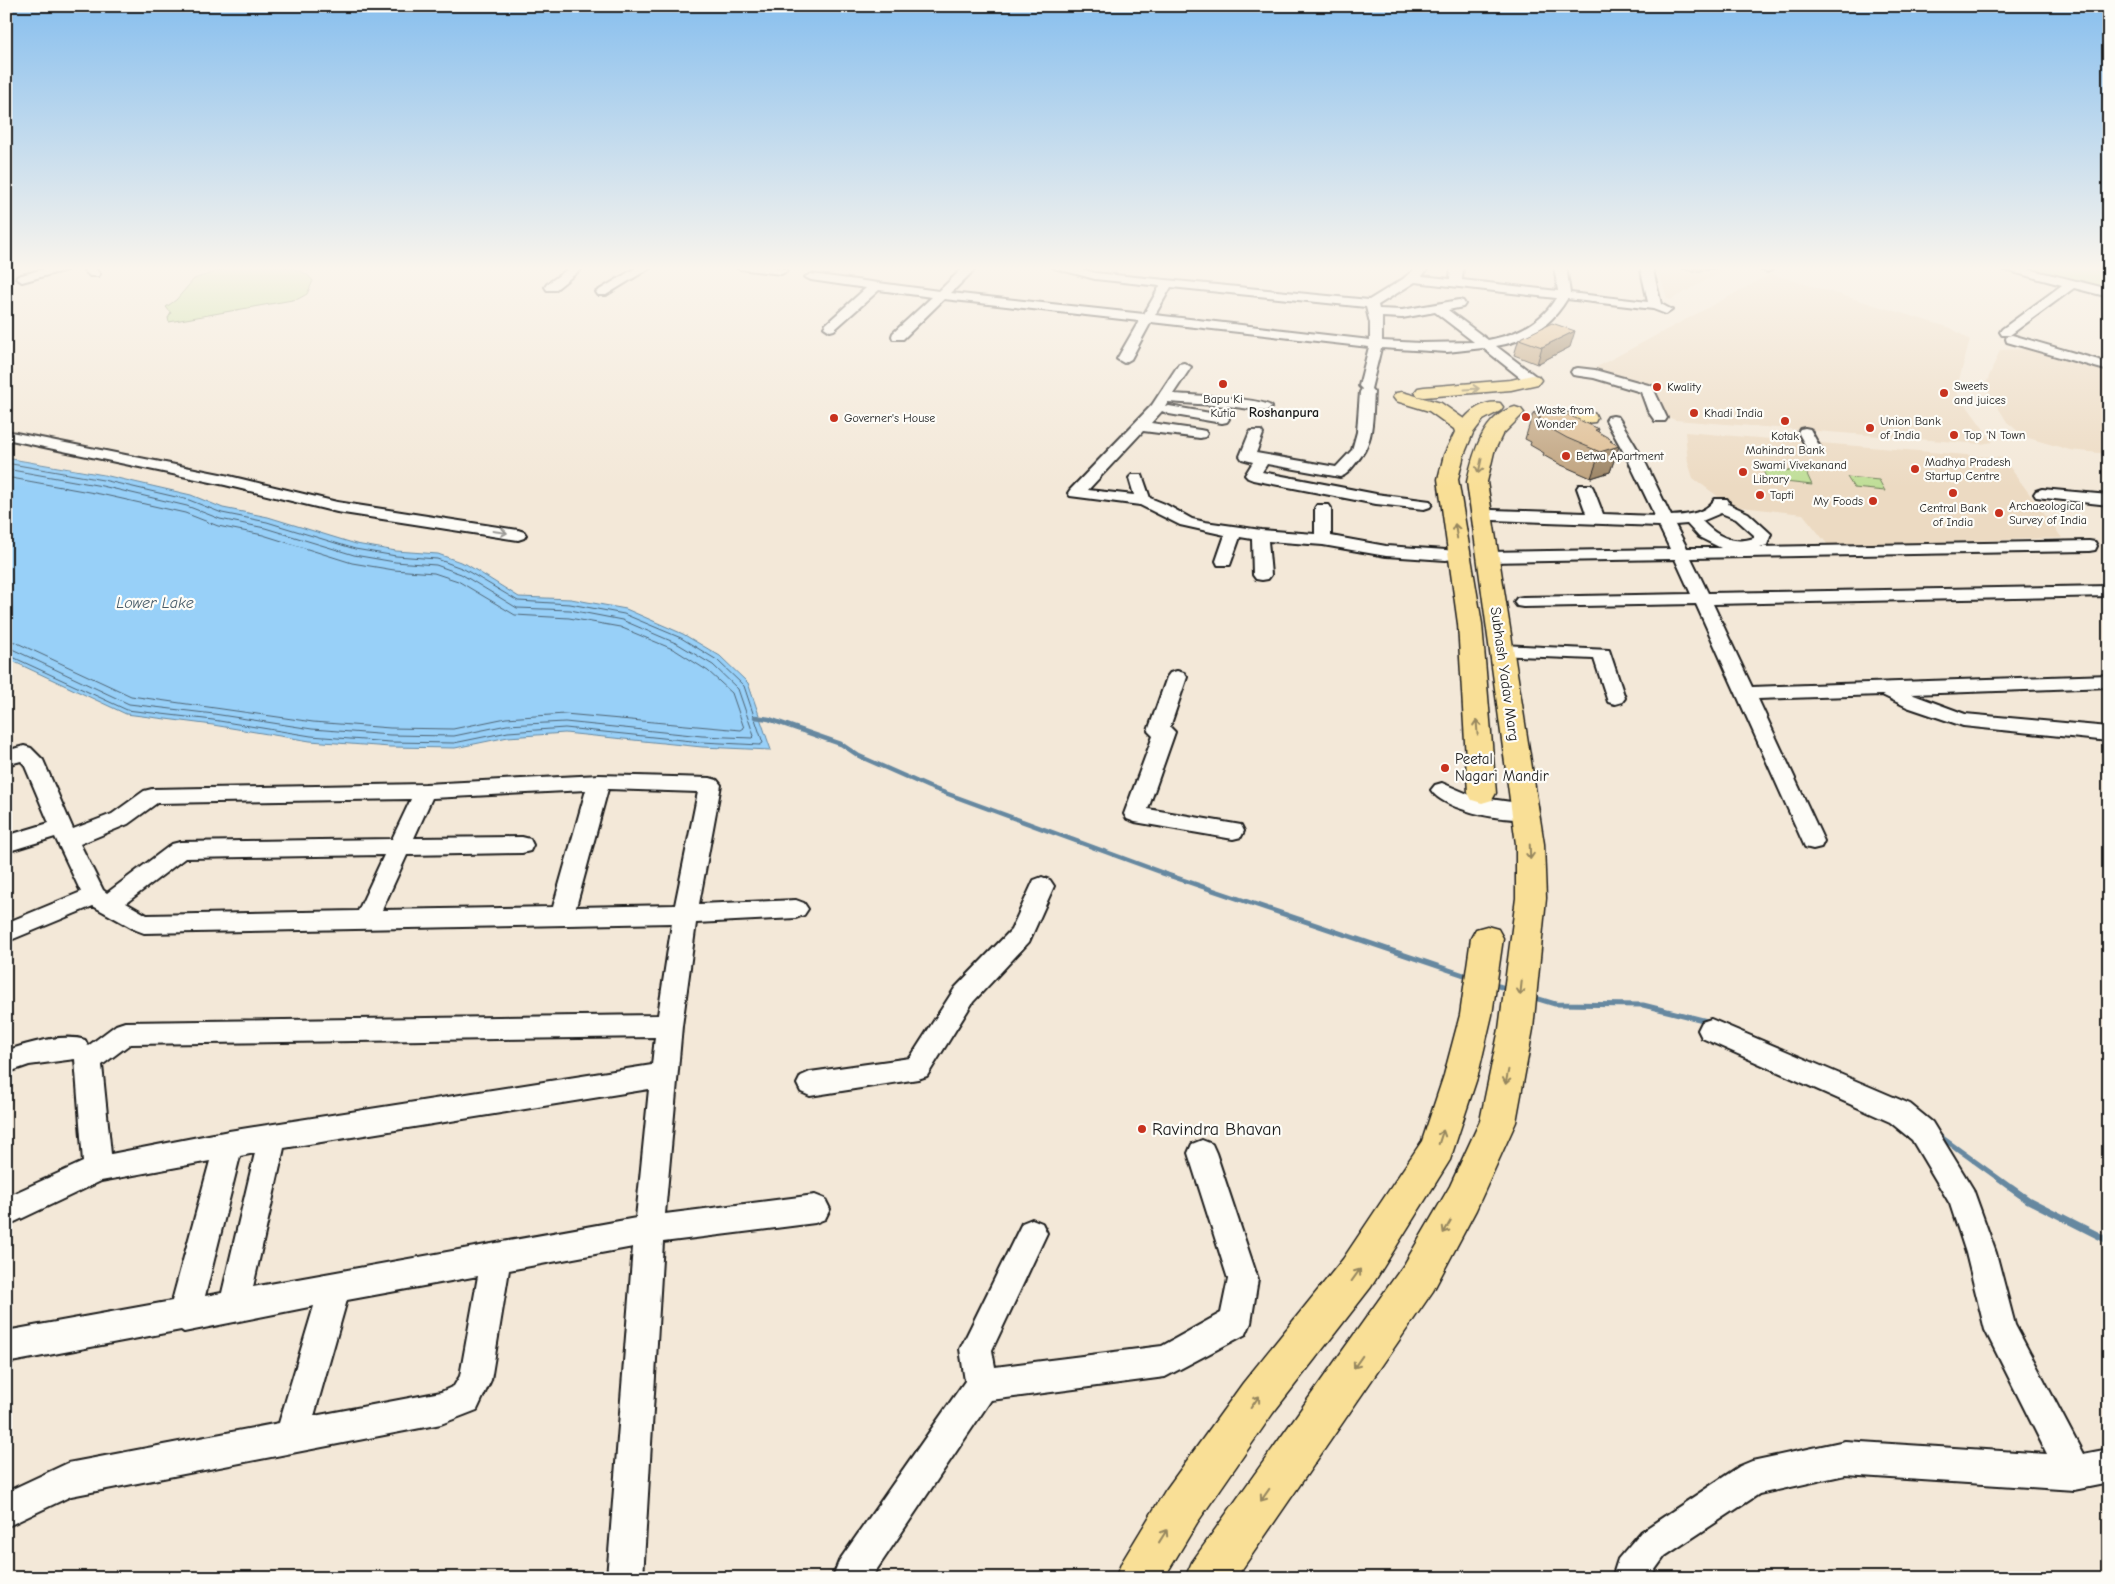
<svg xmlns="http://www.w3.org/2000/svg" width="2115" height="1584" font-family="'Comic Neue',sans-serif">
<style>
.built{fill:#ecdac2}
.green{fill:#bfde97;stroke:#6e7d5a}
.water{fill:#98d0f8;stroke:#6688a0}
.lines{fill:none;stroke-linecap:round;stroke-linejoin:round}
.shore{stroke:#4e6474;stroke-width:1}
.stream-far2{stroke:#6688a0;stroke-width:4.5}
.stream-far1{stroke:#6688a0;stroke-width:5}
.stream{stroke:#6688a0;stroke-width:7}
.minor-casing{stroke:#1c1c1c;stroke-width:4}
.major-casing{stroke:#1c1c1c;stroke-width:3}
.minor{fill:#fdfcf7;fill-rule:evenodd}
.major{fill:#f9df96;fill-rule:evenodd}
.wall{fill:#bea17b;stroke:#1c1c1c}
.shaded-wall{fill:#9b8364;stroke:#1c1c1c}
.building{fill:#ddbb8f;stroke:#1c1c1c}
.oneway{stroke:#96875f}
.oneway2{stroke:#989794}
.poi-dot{fill:#c8321e;stroke:#fdfcf7;stroke-width:2}
.labels{text-anchor:middle;dominant-baseline:central;stroke-width:4.5;stroke-linejoin:round;paint-order:stroke}
.far-poi-label{font-size:12px;fill:#1c1c1c;stroke:#fdfcf7;text-anchor:start}
.far-neighbourhood-label{font-size:14px;font-weight:bold;fill:#1c1c1c;stroke:#fdfcf7}
.street-label{font-size:15px;fill:#1c1c1c;stroke:#fdfcf7}
.poi-label{font-size:15px;fill:#1c1c1c;stroke:#fdfcf7;text-anchor:start}
.water-label{font-size:16px;font-style:italic;fill:#475b69;stroke:#fdfcf7}
.near-poi-label{font-size:18px;fill:#1c1c1c;stroke:#fdfcf7;text-anchor:start}
</style>
<rect width="100%" height="100%" fill="#f3e8d8"/>
<filter id="ink" filterUnits="userSpaceOnUse"><feTurbulence type="fractalNoise" baseFrequency=".02" numOctaves="2"/><feDisplacementMap in="SourceGraphic" scale="10" xChannelSelector="R" yChannelSelector="G"/><feConvolveMatrix kernelMatrix="1 2 1 2 8 2 1 2 1" color-interpolation-filters="sRGB"/></filter>
<g filter="url(#ink)">
<path class="built" d="M 1657,266 L 1732,266 L 1670,300 L 1667,298 Z
M 1771,274 L 1951,328 L 1970,340 L 1956,391 L 1993,442 L 1981,444 L 1675,420 L 1659,413 L 1655,401 L 1658,392 L 1640,383 L 1614,378 L 1595,368 Z
M 2026,349 L 2109,373 L 2109,454 L 2070,450 L 2025,437 L 2007,422 L 1985,386 L 2000,350 Z
M 1685,432 L 2003,458 L 2062,538 L 1828,545 L 1803,514 L 1731,506 L 1693,478 L 1688,462 Z"/>
<path class="green" d="M 233,266 C 255,266 300,261 313,281 L 307,294 L 298,299 L 169,322 L 168,318 L 171,313 L 166,307 L 176,300 L 194,279 Z
M 2019,266 L 2109,266 L 2109,289 Z
M 1762,468 L 1806,472 L 1812,485 L 1767,480 Z
M 1847,477 L 1879,480 L 1885,491 L 1854,488 Z"/>
<path class="water" d="M 6,458 L 104,475 L 191,495 L 223,508 L 268,517 L 356,544 L 396,551 L 438,554 L 466,564 L 519,597 L 571,599 L 626,609 L 683,634 L 720,656 L 748,683 L 771,750 L 702,747 L 565,733 L 508,737 L 455,748 L 390,747 L 310,741 L 213,725 L 126,714 L 6,658 Z"/>
<g class="lines">
<path class="shore" d="M 6,463 L 103,480 L 189,500 L 222,513 L 267,522 L 355,549 L 396,556 L 437,559 L 464,569 L 518,601 L 570,604 L 624,614 L 681,638 L 717,660 L 744,686 L 763,743 L 760,745 L 702,742 L 565,728 L 508,732 L 454,743 L 390,742 L 311,736 L 213,720 L 127,710 L 6,654
M 6,469 L 102,486 L 187,506 L 220,519 L 265,528 L 354,555 L 395,562 L 436,565 L 461,574 L 517,608 L 570,610 L 622,620 L 678,644 L 713,665 L 738,689 L 754,736 L 752,738 L 702,736 L 565,722 L 507,725 L 454,736 L 390,735 L 312,729 L 214,714 L 129,704 L 12,649 L 6,648
M 6,477 L 100,494 L 185,513 L 218,526 L 263,535 L 352,563 L 394,570 L 434,573 L 458,581 L 515,615 L 569,618 L 620,627 L 675,650 L 708,671 L 732,693 L 744,728 L 741,730 L 565,714 L 506,718 L 453,729 L 390,728 L 313,722 L 131,696 L 15,642 L 6,640"/>
<path class="stream-far2" d="M 755,717 L 769,719 L 841,744 L 859,756 L 929,787 L 1166,874"/>
<path class="stream-far1" d="M 1162,873 L 1470,977
M 1492,984 L 1508,989
M 1532,997 L 1555,1004 L 1643,1005 L 1711,1022
M 1937,1134 L 2013,1189"/>
<path class="stream" d="M 2011,1188 L 2028,1200 L 2109,1241"/>
<defs>
<path id="minor" d="M 55,266 L 75,266 L 73,268 L 22,282 L 16,278 L 18,276 Z
M 80,266 L 93,266 L 100,274 L 98,276 L 90,276 Z
M 572,266 L 585,266 L 555,290 L 547,290 L 545,287 L 547,284 Z
M 639,266 L 653,266 L 606,295 L 598,295 L 596,292 Z
M 734,266 L 769,266 L 785,269 L 787,271 L 781,274 L 740,269 Z
M 965,266 L 978,266 L 951,293 L 1144,314 L 1160,286 L 1095,279 L 1054,268 L 1052,266 L 1072,266 L 1095,273 L 1369,300 L 1403,279 L 1418,266 L 1430,266 L 1422,276 L 1450,279 L 1451,266 L 1463,266 L 1462,280 L 1558,291 L 1554,266 L 1566,266 L 1570,293 L 1648,302 L 1640,266 L 1652,266 L 1661,304 L 1672,310 L 1666,314 L 1653,309 L 1567,299 C 1551,326 1527,341 1496,346 L 1537,377 L 1539,380 L 1537,383 L 1527,383 L 1483,348 L 1447,352 L 1381,348 L 1371,389 L 1374,392 C 1372,420 1375,442 1355,464 C 1350,470 1347,475 1340,477 L 1267,464 L 1262,472 L 1376,494 L 1430,501 L 1432,504 L 1430,507 L 1424,509 L 1376,504 L 1253,480 L 1248,478 L 1245,475 L 1253,462 L 1242,459 L 1240,456 L 1249,434 L 1251,431 L 1261,431 L 1263,434 L 1256,453 L 1336,467 L 1352,450 L 1357,432 L 1360,392 L 1362,389 L 1359,386 L 1369,347 L 1151,322 L 1131,359 L 1124,363 L 1117,359 L 1139,321 L 944,299 L 903,339 L 893,339 L 892,336 L 893,333 L 932,297 L 879,290 L 834,330 L 830,331 L 824,327 L 826,324 L 866,288 L 811,280 L 805,277 L 811,274 L 939,291 ZM 1415,282 L 1556,298 C 1541,323 1516,335 1488,340 L 1448,310 L 1463,307 L 1465,304 L 1463,301 L 1459,300 L 1402,310 L 1379,309 L 1378,305 ZM 1171,287 L 1366,307 L 1370,323 L 1370,340 L 1155,315 ZM 1435,312 L 1474,342 L 1421,343 L 1382,341 L 1382,317 L 1402,318 Z
M 1752,266 L 1770,266 L 1773,269 L 1767,272 Z
M 1996,266 L 2016,266 L 2109,289 L 2109,297 L 2074,288 L 2010,335 L 2002,335 L 2000,332 L 2002,329 L 2062,285 L 1998,268 Z
M 2012,335 L 2109,363 L 2109,371 L 2007,342 L 2006,339 L 2007,336 Z
M 1184,363 L 1191,367 L 1173,394 C 1189,395 1265,398 1272,407 L 1265,411 L 1228,406 L 1168,402 L 1165,407 L 1169,406 L 1222,415 L 1227,416 L 1229,419 L 1227,422 L 1222,423 L 1169,414 L 1162,411 L 1151,423 L 1200,430 L 1205,431 L 1207,434 L 1205,437 L 1200,438 L 1143,431 L 1088,490 L 1134,495 L 1129,478 L 1132,475 L 1142,475 L 1150,498 L 1165,504 L 1192,519 L 1205,522 L 1261,530 L 1315,534 L 1315,508 L 1317,505 L 1329,505 L 1331,508 L 1331,536 L 1386,546 L 1446,550 L 1452,551 L 1454,555 L 1452,559 L 1446,560 L 1386,556 L 1323,545 L 1268,541 L 1271,575 L 1268,579 L 1262,580 L 1256,579 L 1253,575 L 1252,539 L 1240,537 L 1230,565 L 1218,565 L 1216,561 L 1225,535 L 1180,525 L 1140,505 L 1070,496 L 1068,493 L 1070,490 L 1152,405 L 1179,364 Z
M 1578,368 L 1595,370 L 1652,386 L 1667,418 L 1665,421 L 1655,421 L 1648,411 L 1641,392 L 1594,378 L 1573,375 L 1571,372 L 1573,369 Z
M 1613,416 L 1618,417 L 1620,420 L 1645,462 L 1671,516 C 1688,515 1705,514 1715,499 L 1727,499 L 1729,502 L 1728,504 L 1748,513 L 1771,534 L 1767,545 L 1760,547 L 2089,541 L 2095,542 L 2097,546 L 2095,550 L 2089,551 L 1691,558 L 1708,593 L 2109,586 L 2109,596 L 1713,604 L 1752,687 L 2109,675 L 2109,687 L 1911,694 L 1965,714 L 2109,727 L 2109,741 L 1963,726 L 1907,707 L 1882,695 L 1758,699 L 1824,841 L 1821,847 L 1813,849 L 1805,847 L 1696,604 L 1523,607 L 1517,606 L 1514,602 L 1517,598 L 1523,597 L 1691,594 L 1675,559 L 1488,562 L 1482,561 L 1480,557 L 1482,553 L 1488,552 L 1670,549 L 1659,526 L 1492,520 L 1486,518 L 1484,515 L 1486,512 L 1492,510 L 1586,513 L 1577,488 L 1579,485 L 1591,485 L 1593,488 L 1603,514 L 1655,516 L 1629,462 L 1606,420 L 1608,417 ZM 1721,513 L 1736,519 L 1754,535 L 1754,538 C 1733,545 1716,536 1702,521 ZM 1687,524 L 1699,537 L 1721,548 L 1687,548 L 1675,525 Z
M 1805,428 L 1810,429 L 1822,451 L 1820,454 L 1810,454 L 1798,432 L 1800,429 Z
M 6,431 L 225,475 L 337,502 L 518,530 L 524,532 L 526,535 L 524,538 L 518,540 L 337,512 L 225,485 L 6,439 Z
M 2042,489 L 2109,495 L 2109,505 L 2036,497 L 2034,494 L 2036,491 Z
M 1502,645 L 1609,650 L 1625,698 L 1622,702 L 1615,704 L 1608,702 L 1594,659 L 1495,655 L 1493,651 L 1495,647 Z
M 1177,671 L 1184,673 L 1187,677 L 1170,727 L 1175,732 L 1148,809 L 1241,825 L 1244,831 L 1241,837 L 1233,839 L 1135,822 L 1127,819 L 1124,814 L 1153,736 L 1148,731 L 1167,677 L 1170,673 Z
M 24,746 L 31,748 L 43,760 L 73,829 L 112,814 L 144,791 L 152,789 L 425,784 L 599,775 L 710,778 L 717,780 L 721,785 L 699,904 L 796,900 L 804,903 L 808,909 L 804,915 L 796,918 L 696,923 L 682,1026 L 665,1214 L 815,1195 L 825,1199 L 830,1209 L 825,1219 L 815,1223 L 663,1242 L 643,1578 L 607,1578 L 633,1247 L 509,1270 L 491,1380 L 477,1410 L 441,1424 L 71,1496 L 6,1527 L 6,1492 L 68,1463 L 279,1423 L 314,1306 L 184,1332 L 181,1330 L 6,1363 L 6,1331 L 172,1301 L 210,1161 L 101,1181 L 6,1226 L 6,1197 L 83,1162 L 75,1059 L 29,1065 L 6,1073 L 6,1051 C 27,1043 64,1033 85,1040 L 88,1046 L 116,1025 L 125,1022 L 658,1015 L 672,923 L 144,933 L 136,930 L 93,906 L 6,942 L 6,923 L 81,892 L 55,837 L 6,852 L 6,836 L 49,823 L 24,764 L 21,761 L 6,765 L 6,751 ZM 608,789 L 698,792 L 675,905 L 576,907 ZM 586,790 L 553,907 L 382,910 L 407,855 L 522,853 L 530,851 L 533,845 L 530,839 L 522,837 L 414,838 L 432,798 ZM 411,799 L 392,839 L 180,842 L 172,844 L 107,893 L 103,890 L 80,844 L 128,824 L 157,803 ZM 384,855 L 358,911 L 147,915 L 126,903 L 185,858 ZM 655,1037 L 652,1065 L 229,1131 L 111,1154 L 102,1065 L 130,1044 ZM 649,1089 L 636,1218 L 253,1287 L 284,1148 ZM 255,1153 L 222,1293 L 205,1296 L 240,1156 ZM 478,1276 L 460,1376 L 454,1386 L 441,1392 L 314,1416 L 347,1300 Z
M 1442,783 L 1475,797 L 1526,804 L 1534,807 L 1537,812 L 1534,817 C 1511,824 1444,811 1431,790 L 1435,785 Z
M 1042,877 L 1050,880 L 1054,886 L 1029,942 L 973,1002 L 927,1076 L 918,1079 L 810,1096 L 801,1092 L 797,1084 L 801,1076 L 810,1072 L 910,1058 L 955,988 L 1011,930 L 1034,880 Z
M 1711,1019 L 1910,1104 L 1932,1122 L 1973,1189 L 1996,1253 L 2015,1325 L 2083,1454 L 2109,1449 L 2109,1483 L 2074,1490 L 1845,1475 L 1759,1494 L 1665,1556 L 1649,1578 L 1612,1578 L 1618,1559 L 1641,1532 L 1740,1466 L 1752,1461 L 1845,1441 L 2047,1454 L 1985,1330 L 1966,1253 L 1950,1204 L 1912,1140 L 1890,1122 L 1702,1038 L 1698,1030 L 1702,1022 Z
M 1202,1140 L 1212,1144 L 1216,1153 L 1258,1279 L 1251,1323 L 1246,1334 L 1165,1377 L 991,1400 L 871,1578 L 836,1578 L 834,1574 L 839,1561 L 965,1381 L 960,1349 L 1022,1223 L 1032,1219 L 1042,1223 L 1047,1233 L 992,1350 L 995,1367 L 1162,1346 L 1221,1313 L 1228,1279 L 1188,1153 L 1192,1144 Z"/>
<path id="major" d="M 1532,375 L 1538,376 L 1541,380 L 1538,384 L 1511,390 L 1424,397 L 1418,396 L 1415,392 L 1418,388 L 1424,387 L 1511,380 Z
M 1402,392 L 1441,403 L 1464,419 C 1472,409 1487,400 1500,403 L 1503,407 L 1500,411 L 1483,420 L 1473,433 L 1464,455 L 1458,479 L 1482,624 L 1496,793 L 1492,800 L 1482,803 L 1472,800 L 1468,793 L 1458,624 L 1438,479 L 1444,455 L 1455,432 L 1454,429 L 1429,411 L 1396,401 L 1393,397 L 1396,393 Z
M 1515,407 L 1521,409 L 1524,413 L 1502,435 L 1494,452 L 1487,482 L 1544,844 L 1546,898 L 1533,1029 L 1516,1122 L 1476,1210 L 1433,1291 L 1236,1578 L 1185,1578 L 1192,1562 L 1405,1263 L 1450,1186 L 1480,1121 L 1499,1029 L 1516,898 L 1516,844 L 1467,482 C 1473,454 1483,415 1515,407 Z
M 1588,412 L 1595,414 L 1597,418 L 1595,422 L 1540,427 L 1533,425 L 1531,421 L 1533,417 L 1540,415 Z
M 1487,926 L 1498,929 L 1503,938 L 1492,1015 L 1478,1075 L 1450,1160 L 1371,1287 L 1273,1413 L 1197,1523 L 1164,1578 L 1115,1578 L 1122,1562 L 1165,1491 L 1243,1383 L 1343,1259 L 1422,1141 L 1444,1075 L 1460,1015 L 1471,938 L 1476,929 Z"/>
</defs>
<use href="#minor" class="minor-casing"/>
<use href="#major" class="major-casing"/>
<use href="#minor" class="minor"/>
<use href="#major" class="major"/>
</g>
<path class="wall" d="M 1673,266 L 1720,266 L 1720,268 L 1693,272 Z
M 1519,339 L 1570,347 L 1537,364 L 1514,355 Z
M 1533,413 L 1560,413 L 1599,429 L 1598,432 L 1612,442 L 1619,446 L 1610,472 L 1591,478 L 1559,464 L 1543,455 L 1544,453 L 1530,445 L 1531,442 L 1525,439 Z"/>
<path class="shaded-wall" d="M 1695,266 L 1720,266 L 1720,268 L 1693,272 Z
M 1575,331 L 1570,347 L 1537,364 L 1542,347 Z
M 1612,440 L 1609,449 L 1619,446 L 1610,472 L 1591,478 L 1600,452 L 1610,441 Z"/>
<path class="building" d="M 1552,323 L 1575,331 L 1542,347 L 1519,339 Z
M 1551,408 L 1560,413 L 1562,412 L 1599,429 L 1595,430 L 1612,440 L 1610,441 L 1619,446 L 1600,452 L 1567,438 L 1551,429 L 1554,428 L 1538,419 L 1541,418 L 1533,413 Z"/>
<defs><path id="oneway-shaft" d="M-6 0H5M1.5-3L5.5 0L1.5 3" fill="none" stroke-width="1.6" stroke-linecap="round" stroke-linejoin="round" transform="scale(1.25)"/></defs>
<g class="oneway">
<use href="#oneway-shaft" transform="translate(1472 389) rotate(-4)"/>
<use href="#oneway-shaft" transform="translate(1480 466) rotate(102)"/>
<use href="#oneway-shaft" transform="translate(1456 531) rotate(-99)"/>
<use href="#oneway-shaft" transform="translate(1477 727) rotate(-94)"/>
<use href="#oneway-shaft" transform="translate(1530 852) rotate(88)"/>
<use href="#oneway-shaft" transform="translate(1521 988) rotate(96)"/>
<use href="#oneway-shaft" transform="translate(1507 1077) rotate(101)"/>
<use href="#oneway-shaft" transform="translate(1441 1137) rotate(-72)"/>
<use href="#oneway-shaft" transform="translate(1447 1227) rotate(120)"/>
<use href="#oneway-shaft" transform="translate(1356 1275) rotate(-54)"/>
<use href="#oneway-shaft" transform="translate(1358 1362) rotate(125)"/>
<use href="#oneway-shaft" transform="translate(1255 1402) rotate(-54)"/>
<use href="#oneway-shaft" transform="translate(1265 1495) rotate(125)"/>
<use href="#oneway-shaft" transform="translate(1163 1536) rotate(-58)"/>
</g>
<use class="oneway2" href="#oneway-shaft" transform="translate(500 532) rotate(8)"/>
</g>
<linearGradient id="sky" x2="0" y2="1"><stop stop-color="#88bfee"/><stop offset="0.55" stop-color="#faf5ed"/><stop offset="1" stop-color="#faf5ed" stop-opacity="0"/></linearGradient>
<rect width="2115" height="488" fill="url(#sky)"/>
<g class="poi-dot">
<circle cx="1223" cy="384" r="5"/>
<circle cx="1657" cy="387" r="5"/>
<circle cx="1944" cy="393" r="5"/>
<circle cx="1694" cy="413" r="5"/>
<circle cx="1526" cy="417" r="5"/>
<circle cx="834" cy="418" r="5"/>
<circle cx="1785" cy="421" r="5"/>
<circle cx="1870" cy="428" r="5"/>
<circle cx="1954" cy="435" r="5"/>
<circle cx="1566" cy="456" r="5"/>
<circle cx="1915" cy="469" r="5"/>
<circle cx="1743" cy="472" r="5"/>
<circle cx="1953" cy="493" r="5"/>
<circle cx="1760" cy="495" r="5"/>
<circle cx="1873" cy="501" r="5"/>
<circle cx="1999" cy="513" r="5"/>
<circle cx="1445" cy="768" r="5"/>
<circle cx="1142" cy="1129" r="5"/>
</g>
<g class="labels">
<g class="far-poi-label">
<text x="1954" y="386">Sweets<tspan x="1954" dy="14">and juices</tspan></text>
<text x="1667" y="387">Kwality</text>
<text x="1223" y="399" text-anchor="middle">Bapu Ki<tspan x="1223" dy="14">Kutia</tspan></text>
<text x="1536" y="410">Waste from<tspan x="1536" dy="14">Wonder</tspan></text>
<text x="1704" y="413">Khadi India</text>
<text x="844" y="418">Governer's House</text>
<text x="1880" y="421">Union Bank<tspan x="1880" dy="14">of India</tspan></text>
<text x="1964" y="435">Top 'N Town</text>
<text x="1785" y="436" text-anchor="middle">Kotak<tspan x="1785" dy="14">Mahindra Bank</tspan></text>
<text x="1576" y="456">Betwa Apartment</text>
<text x="1925" y="462">Madhya Pradesh<tspan x="1925" dy="14">Startup Centre</tspan></text>
<text x="1753" y="465">Swami Vivekanand<tspan x="1753" dy="14">Library</tspan></text>
<text x="1770" y="495">Tapti</text>
<text x="1863" y="501" text-anchor="end">My Foods</text>
<text x="2009" y="506">Archaeological<tspan x="2009" dy="14">Survey of India</tspan></text>
<text x="1953" y="508" text-anchor="middle">Central Bank<tspan x="1953" dy="14">of India</tspan></text>
</g>
<g class="far-neighbourhood-label">
<text x="1284" y="412">Roshanpura</text>
</g>
<g class="street-label">
<text transform="translate(1505 674) rotate(82)">Subhash Yadav Marg</text>
</g>
<g class="poi-label">
<text x="1455" y="759">Peetal<tspan x="1455" dy="17">Nagari Mandir</tspan></text>
</g>
<g class="water-label">
<text x="155" y="603">Lower Lake</text>
</g>
<g class="near-poi-label">
<text x="1152" y="1129">Ravindra Bhavan</text>
</g>
</g>
<rect width="2115" height="1584" fill="none" stroke="#fdfcf7" stroke-width="25"/>
<rect x="12" y="12" width="2090" height="1559" fill="none" stroke="#1c1c1c" stroke-width="2" filter="url(#ink)"/>
</svg>
